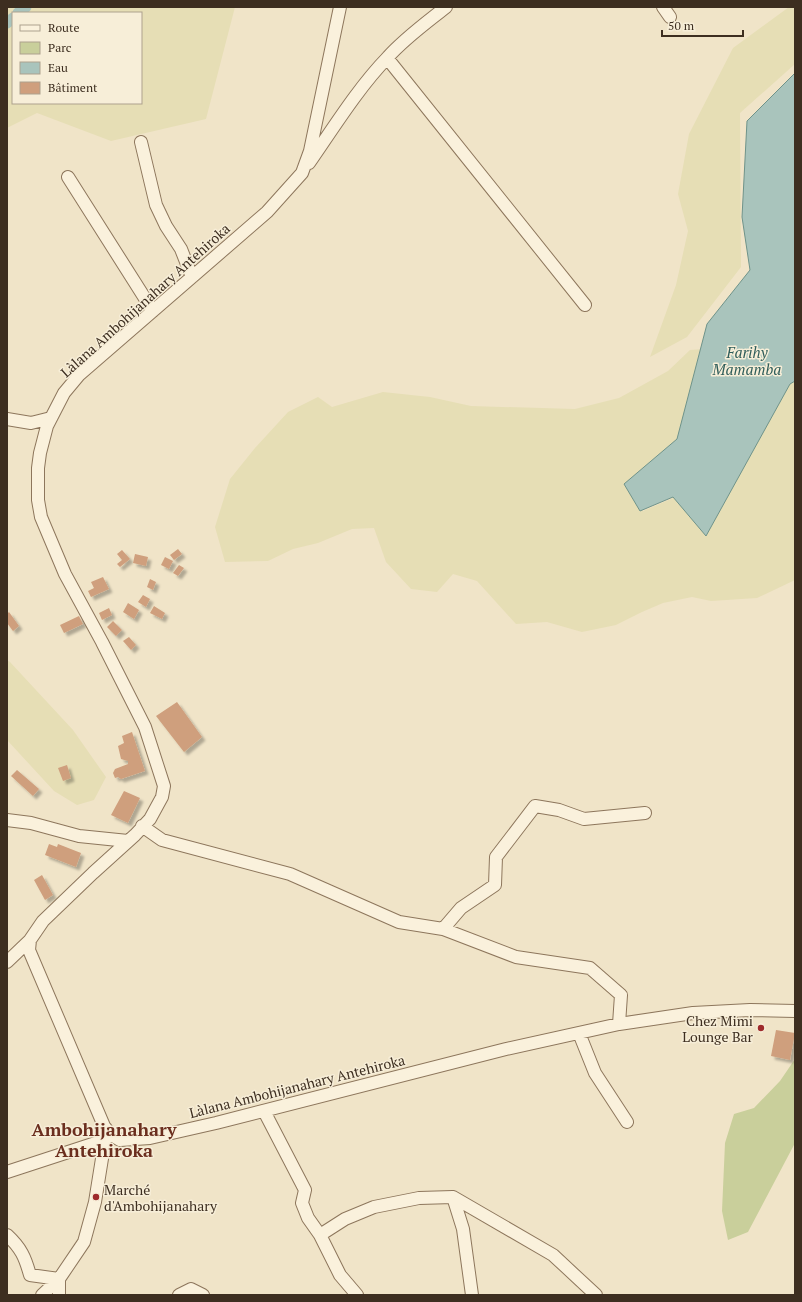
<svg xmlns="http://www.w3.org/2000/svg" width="802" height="1302" font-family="'PT Serif',serif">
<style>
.farmland{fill:#e6deb5;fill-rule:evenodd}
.green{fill:#c9cf9b}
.water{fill:#a9c4bc;stroke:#6f938a}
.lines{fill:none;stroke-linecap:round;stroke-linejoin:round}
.canal{stroke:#a9c4bc;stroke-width:11}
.building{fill:#cf9f7d;filter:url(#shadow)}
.minor-casing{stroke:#8d765c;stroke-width:14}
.minor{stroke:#faf1dc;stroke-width:12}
.poi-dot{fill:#9e2a2b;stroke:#f7eed8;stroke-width:1.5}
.labels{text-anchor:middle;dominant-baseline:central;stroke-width:3;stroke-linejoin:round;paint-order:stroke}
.street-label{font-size:14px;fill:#3d2e20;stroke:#f7eed8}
.poi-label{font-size:14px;fill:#3d2e20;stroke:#f7eed8;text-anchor:end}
.water-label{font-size:15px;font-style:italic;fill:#2f5d5a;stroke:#f7eed8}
.district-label{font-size:18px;font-weight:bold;fill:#6b2e1e;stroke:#f7eed8}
</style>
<defs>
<filter id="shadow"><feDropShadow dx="3.5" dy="3.5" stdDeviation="1" flood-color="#0004"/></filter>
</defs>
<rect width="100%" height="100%" fill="#f0e4c8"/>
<path class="farmland" d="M 7,7 L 235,7 L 206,119 L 111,141 L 37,113 L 7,128 ZM 13,13 L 141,13 L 141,103 L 13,103 Z
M 789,7 L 795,7 L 795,64 L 740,113 L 741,267 L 687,337 L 650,357 L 676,285 L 688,231 L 678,194 L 689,134 L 733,48 Z
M 704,349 L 680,438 L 631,484 L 643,511 L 680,495 L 789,382 L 795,378 L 795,580 L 757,598 L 711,601 L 692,597 L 663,603 L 642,612 L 616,625 L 582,632 L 547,622 L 516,624 L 477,581 L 453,574 L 437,592 L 411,589 L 386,562 L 374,528 L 352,529 L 318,543 L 293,549 L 268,561 L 225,562 L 215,527 L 230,479 L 255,448 L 288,412 L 318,397 L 332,407 L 383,392 L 430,397 L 471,406 L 575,409 L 619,398 L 668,371 L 690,350 Z
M 7,660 L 10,662 L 73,730 L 106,777 L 94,800 L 77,805 L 54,791 L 7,740 Z"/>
<path class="green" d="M 795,1059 L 795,1143 L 748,1232 L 728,1240 L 722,1211 L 725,1143 L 734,1114 L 754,1108 L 780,1081 Z"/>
<path class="water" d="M 795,73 L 795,381 L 790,384 L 706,536 L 673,497 L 640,511 L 624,484 L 677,439 L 707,324 L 750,270 L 742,217 L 747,121 Z"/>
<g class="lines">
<path class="canal" d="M 18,13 L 26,7
M 7,23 L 13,18"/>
</g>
<path class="building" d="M 178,549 L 182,554 L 174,560 L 170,555 Z
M 122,550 L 130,559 L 120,567 L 117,564 L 122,560 L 117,554 Z
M 135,554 L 148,557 L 146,566 L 133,563 Z
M 165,557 L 173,561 L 169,569 L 161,565 Z
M 179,565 L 184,568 L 178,576 L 173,573 Z
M 103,577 L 109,589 L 91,597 L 88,591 L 94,588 L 91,582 Z
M 150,579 L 156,582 L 153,590 L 147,587 Z
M 143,595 L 150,599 L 146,607 L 138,602 Z
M 128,603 L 139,610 L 134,619 L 123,612 Z
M 154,606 L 165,613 L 162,619 L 150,613 Z
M 109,608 L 112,615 L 102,620 L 99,613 Z
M 9,612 L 19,626 L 13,631 L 7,623 L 7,614 Z
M 79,616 L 83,624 L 64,633 L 60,625 Z
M 113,621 L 122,630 L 116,636 L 107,627 Z
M 129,637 L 136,645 L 131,650 L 123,641 Z
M 177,702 L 202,737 L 184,752 L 156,716 Z
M 132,732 L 145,771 L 121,779 L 118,777 L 115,778 L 113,773 L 115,769 L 128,764 L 128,761 L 121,759 L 118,746 L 124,743 L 122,736 Z
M 67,765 L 71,778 L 63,781 L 58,768 Z
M 17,770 L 39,789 L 33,796 L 11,776 Z
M 124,791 L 140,798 L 128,823 L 111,815 Z
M 49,844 L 57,847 L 58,844 L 81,853 L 76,867 L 45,855 Z
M 42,875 L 53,895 L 45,900 L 34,880 Z
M 776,1030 L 795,1033 L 790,1060 L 771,1056 Z"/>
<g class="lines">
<defs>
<path id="minor" d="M 340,7 L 310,151 L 302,173 L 267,212 L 79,375 L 64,393 L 47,426 L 40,453 L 38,468 L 38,500 L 41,517 L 65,574 L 102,642 L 145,727 L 164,786 L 162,797 L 150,819 L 135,835 L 93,873 L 43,921 L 30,940 L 29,950 L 104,1126 L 110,1134 L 120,1140 L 150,1138 L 216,1123 L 506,1049 L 619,1024 L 693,1013 L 750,1010 L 795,1011
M 663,7 L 670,17
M 387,58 L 585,305
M 141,142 L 156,205 L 166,226 L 181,249 L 192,277
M 309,163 C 334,127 358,88 388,57 C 405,38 426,23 446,7
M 68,177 L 153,311
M 7,419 L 31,423 L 51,418
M 7,820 L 31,823 L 79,836 L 128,841
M 142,826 L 162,840 L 290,874 L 399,922 L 443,929 L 516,957 L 590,968 L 621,995 L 619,1024
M 443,929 L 461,908 L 495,885 L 496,857 L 535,806 L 559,810 L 584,819 L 645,813
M 7,962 L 30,940
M 579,1033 L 595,1073 L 627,1122
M 264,1111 L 305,1190 L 302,1203 L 308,1218 L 320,1235 L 340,1275 L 357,1295
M 7,1172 L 105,1140
M 453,1197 L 463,1229 L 472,1295
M 7,1235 C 21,1248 25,1257 30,1275 L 59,1279 L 59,1295
M 320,1235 L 345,1219 L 374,1207 L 419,1198 L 453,1197 L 553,1255 L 596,1295
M 42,1295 L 59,1279 L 84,1242 L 95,1202 L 105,1140 L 104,1126
M 179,1295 L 191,1289 L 203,1295"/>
</defs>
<use href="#minor" class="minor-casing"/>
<use href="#minor" class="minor"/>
</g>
<g class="poi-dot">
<circle cx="761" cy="1028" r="4"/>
<circle cx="96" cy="1197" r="4"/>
</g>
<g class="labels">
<g class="street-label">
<text transform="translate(145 300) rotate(-42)">Làlana Ambohijanahary Antehiroka</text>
<text transform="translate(297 1086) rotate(-14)">Làlana Ambohijanahary Antehiroka</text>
</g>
<g class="poi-label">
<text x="753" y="1020">Chez Mimi<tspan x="753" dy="16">Lounge Bar</tspan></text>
<text x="104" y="1189" text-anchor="start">Marché<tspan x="104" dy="16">d'Ambohijanahary</tspan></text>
</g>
<g class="water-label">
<text x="747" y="352">Farihy<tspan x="747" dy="17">Mamamba</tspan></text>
</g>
<g class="district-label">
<text x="104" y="1129">Ambohijanahary<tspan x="104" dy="21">Antehiroka</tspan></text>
</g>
</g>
<rect width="802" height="1302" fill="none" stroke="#3d2e20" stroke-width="16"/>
<rect x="12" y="12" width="130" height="92" fill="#f7eed8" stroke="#ada18e"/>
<rect x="20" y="25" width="20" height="6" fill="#faf1dc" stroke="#ada18e"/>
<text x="48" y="32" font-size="12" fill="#3d2e20">Route</text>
<rect x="20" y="42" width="20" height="12" fill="#c9cf9b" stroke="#ada18e"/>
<text x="48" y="52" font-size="12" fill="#3d2e20">Parc</text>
<rect x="20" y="62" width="20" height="12" fill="#a9c4bc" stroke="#ada18e"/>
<text x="48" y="72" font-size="12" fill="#3d2e20">Eau</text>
<rect x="20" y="82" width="20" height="12" fill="#cf9f7d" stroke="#ada18e"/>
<text x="48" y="92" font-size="12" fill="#3d2e20">Bâtiment</text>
<path d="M662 30v6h81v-6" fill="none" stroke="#3d2e20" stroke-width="2"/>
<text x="668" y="30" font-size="12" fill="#3d2e20" stroke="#f7eed8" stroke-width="3" paint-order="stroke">50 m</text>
</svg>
